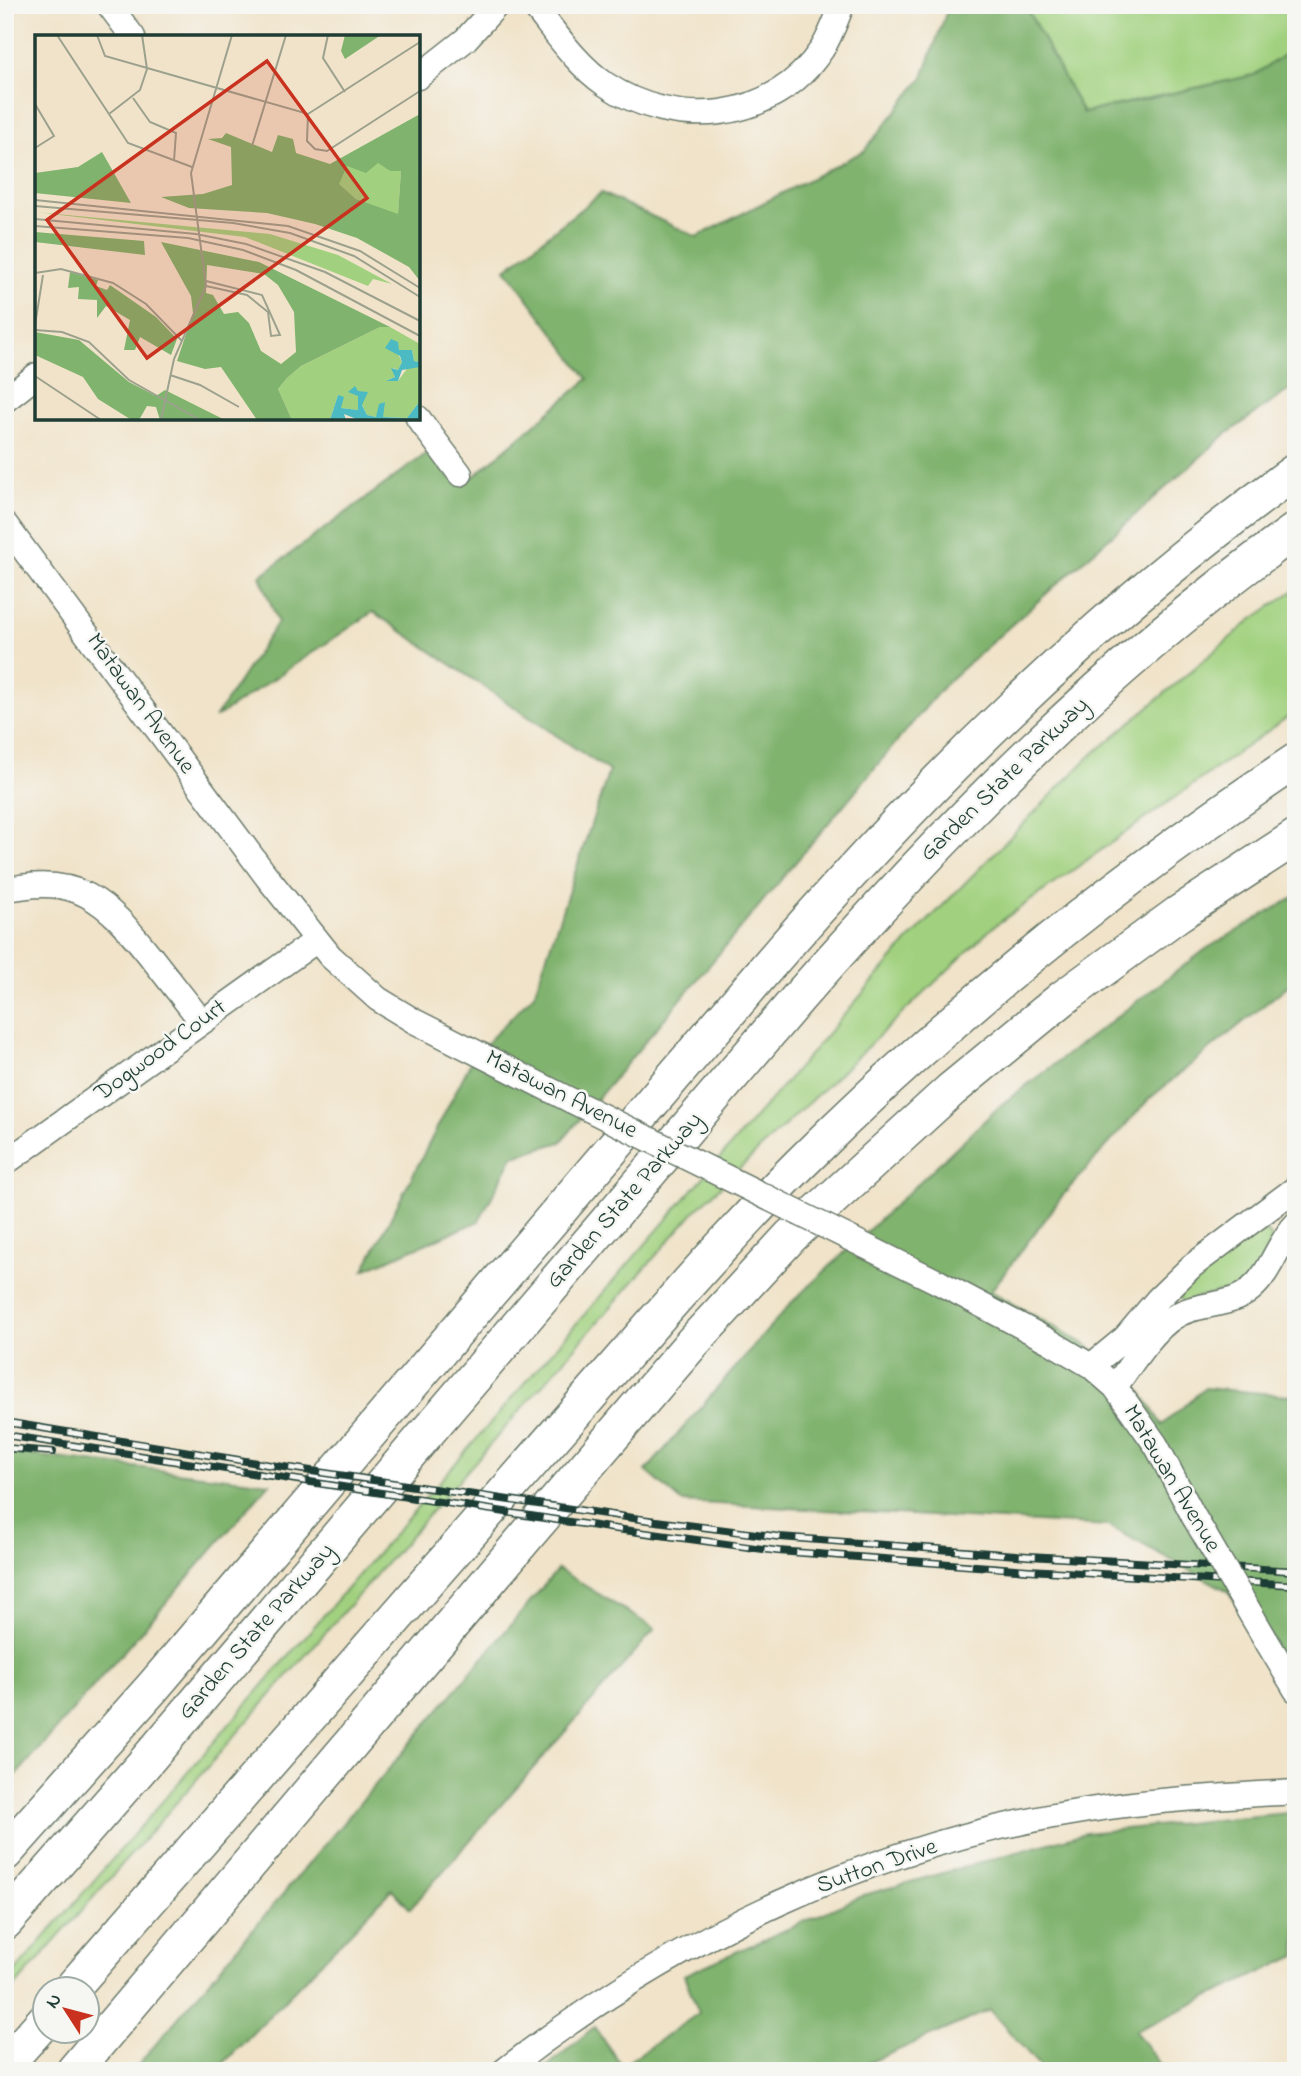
<svg xmlns="http://www.w3.org/2000/svg" width="1301" height="2076" font-family="'Indie Flower',sans-serif">
<style>
.green{fill:#a1d17f;stroke:#60875a;stroke-width:2}
.forest{fill:#80b36e;stroke:#507851;stroke-width:2}
.lines{fill:none;stroke-linecap:round;stroke-linejoin:round}
.minor-casing{stroke:#687768;stroke-width:27}
.highway-casing{stroke:#687768;stroke-width:38}
.minor{stroke:#fff;stroke-width:24}
.highway{stroke:#fff;stroke-width:35}
.rail-casing{stroke:#1f3d34;stroke-width:8}
.rail{stroke:#f6f6f2;stroke-width:5;stroke-dasharray:16;stroke-linecap:butt}
.minor-bridge-casing{stroke:#687768;stroke-width:27;stroke-linecap:butt}
.minor-bridge{stroke:#fff;stroke-width:24}
.labels{text-anchor:middle;dominant-baseline:central;stroke-width:5;stroke-linejoin:round;paint-order:stroke}
.street-label{font-size:24px;fill:#1f3d34;stroke:#f6f6f2}
.inset-road{fill:none;stroke:#9ca18d;stroke-width:2}
.view{fill:#c8321e;fill-opacity:0.15;stroke:#c8321e;stroke-width:3.5}
.inset-edge{fill:none;stroke:#1f3d34;stroke-width:3.5}
</style>
<rect width="100%" height="100%" fill="#f6f6f2"/>
<filter id="ink" filterUnits="userSpaceOnUse"><feTurbulence type="fractalNoise" baseFrequency=".0143" numOctaves="2"/><feDisplacementMap in="SourceGraphic" scale="14" xChannelSelector="R" yChannelSelector="G"/><feConvolveMatrix kernelMatrix="1 2 1 2 8 2 1 2 1" color-interpolation-filters="sRGB"/></filter>
<filter id="wash" filterUnits="userSpaceOnUse"><feTurbulence type="fractalNoise" baseFrequency=".00686" numOctaves="4" result="noise"/><feDisplacementMap in="SourceGraphic" scale="28" xChannelSelector="R" yChannelSelector="G"/><feGaussianBlur stdDeviation="1.57" result="paint"/><feColorMatrix in="noise" values="0 0 0 0 0 0 0 0 0 0 0 0 0 0 0 0 0 1.4 0 .05"/><feComposite in="paint" operator="in"/></filter>
<g filter="url(#wash)">
<rect width="100%" height="100%" fill="#f0e3c9"/>
<path class="green" d="M 1025,5 L 1296,5 L 1296,47 L 1254,75 L 1082,113 Z
M 1296,589 L 1296,711 L 993,927 L 695,1211 L 5,1998 L 5,1983 L 909,940 L 1086,760 L 1250,621 Z
M 1259,1230 L 1268,1233 L 1273,1239 L 1247,1285 L 1183,1302 L 1179,1297 L 1181,1287 Z"/>
<path class="forest" d="M 949,5 L 1025,5 L 1083,113 L 1254,75 L 1296,47 L 1296,385 L 1225,435 L 946,683 L 561,1142 L 513,1156 L 479,1221 L 364,1270 L 474,1056 L 534,994 L 609,771 L 373,612 L 215,718 L 278,622 L 260,576 L 441,443 L 473,477 L 588,379 L 506,269 L 601,193 L 697,237 L 864,151 L 923,77 Z
M 1296,896 L 1296,979 L 1149,1099 L 1063,1195 L 991,1291 L 1090,1347 L 1141,1392 L 1162,1425 L 1205,1388 L 1296,1396 L 1296,1694 L 1228,1591 L 1109,1526 L 682,1502 L 646,1471 L 790,1304 L 1002,1104 L 1206,949 Z
M 5,1452 L 270,1483 L 5,1788 Z
M 558,1569 L 655,1629 L 410,1909 L 392,1889 L 216,2071 L 133,2071 Z
M 1296,1812 L 1296,1956 L 1135,2031 L 1165,2071 L 1044,2071 L 990,2010 L 850,2071 L 542,2071 L 594,2027 L 622,2066 L 699,2013 L 684,1975 L 864,1895 L 1085,1833 Z"/>
</g>
<g filter="url(#ink)">
<g class="lines">
<defs>
<path id="minor" d="M 109,5 L 133,37
M 533,5 C 555,32 576,64 605,84 C 675,131 773,123 822,49 C 831,35 836,20 842,5
M 418,77 L 465,40 L 497,5
M 5,400 L 37,375
M 418,418 L 460,474
M 5,524 L 267,877 L 330,956 L 378,999 L 414,1021 L 572,1101
M 5,890 C 77,873 106,901 148,953 C 166,976 184,999 202,1022
M 5,1163 L 317,940
M 938,1282 L 1049,1341 L 1091,1366 L 1115,1387 L 1156,1445 L 1194,1517
M 1091,1366 L 1125,1338 L 1158,1299 L 1192,1266 L 1296,1188
M 1115,1387 C 1130,1366 1152,1331 1174,1317 C 1196,1302 1229,1308 1250,1290 C 1272,1272 1277,1243 1296,1224
M 1266,1640 L 1296,1690
M 504,2071 C 674,1938 875,1842 1089,1810 C 1158,1799 1227,1796 1296,1792"/>
<path id="highway" d="M 5,1853 L 153,1687 L 762,973 C 922,787 1096,615 1296,471
M 5,1922 L 143,1765 L 799,997 C 951,824 1108,664 1296,530
M 72,1988 L 654,1322 C 701,1269 748,1216 798,1166 C 950,1014 1117,880 1296,761
M 5,2065 L 46,2019
M 74,2071 L 529,1533 L 693,1342 L 791,1236 L 951,1090 L 1063,998 L 1178,914 L 1296,837"/>
</defs>
<use href="#minor" class="minor-casing"/>
<use href="#highway" class="highway-casing"/>
<use href="#minor" class="minor"/>
<use href="#highway" class="highway"/>
<defs>
<path id="rail" d="M 5,1422 L 270,1465 L 633,1518 L 780,1537 L 1028,1556 L 1296,1571
M 5,1435 L 609,1528 L 778,1551 L 1028,1570 L 1296,1585
M 5,1448 L 53,1452"/>
</defs>
<use href="#rail" class="rail-casing"/>
<use href="#rail" class="rail"/>
<defs>
<path id="minor-bridge" d="M 572,1101 L 938,1282
M 1194,1517 L 1266,1640"/>
</defs>
<use href="#minor-bridge" class="minor-bridge-casing"/>
<use href="#minor-bridge" class="minor-bridge"/>
</g>
</g>
<g class="labels">
<g class="street-label">
<text transform="translate(140 704) rotate(54)">Matawan Avenue</text>
<text transform="translate(1005 780) rotate(-44)">Garden State Parkway</text>
<text transform="translate(161 1051) rotate(-36)">Dogwood Court</text>
<text transform="translate(561 1095) rotate(27)">Matawan Avenue</text>
<text transform="translate(625 1201) rotate(-49)">Garden State Parkway</text>
<text transform="translate(1171 1479) rotate(59)">Matawan Avenue</text>
<text transform="translate(257 1632) rotate(-49)">Garden State Parkway</text>
<text transform="translate(877 1867) rotate(-19)">Sutton Drive</text>
</g>
</g>
<g transform="translate(35 35)">
<rect width="385" height="385" fill="#f0e3c9"/>
<path d="M 344,128 L 355,136 L 366,136 L 363,180 L 321,164 L 303,149 L 312,131 ZM 0,177 L 235,199 L 303,220 L 357,249 L 338,244 L 333,251 L 210,202 ZM 345,292 L 355,292 L 385,309 L 385,327 L 379,326 L 377,315 L 364,315 L 356,304 L 367,327 L 363,335 L 358,333 L 360,342 L 353,345 L 363,346 L 374,331 L 385,332 L 385,366 L 372,383 L 347,382 L 349,367 L 341,382 L 332,380 L 323,361 L 323,375 L 306,373 L 303,360 L 295,385 L 257,385 L 243,354 L 252,343 L 266,331 Z" fill="#a1d17f"/>
<path d="M 310,0 L 346,0 L 310,24 L 306,16 ZM 385,79 L 385,246 L 374,232 L 322,203 L 280,189 L 232,178 L 154,173 L 126,162 L 168,159 L 197,150 L 196,112 L 173,104 L 187,103 L 191,98 L 237,117 L 243,100 L 258,104 L 261,118 L 295,129 ZM 343,128 L 355,136 L 366,136 L 363,179 L 321,164 L 304,149 L 312,131 L 331,138 ZM 67,117 L 96,168 L 0,158 L 0,138 L 43,132 ZM 0,197 L 109,206 L 110,220 L 0,207 ZM 126,207 L 224,227 L 355,292 L 345,292 L 266,331 L 252,343 L 243,354 L 257,385 L 222,385 L 186,332 L 170,334 L 142,326 L 158,278 L 156,261 ZM 172,230 L 229,239 L 243,250 L 259,277 L 261,317 L 246,329 L 226,316 L 214,288 L 203,277 L 189,279 L 178,260 L 171,258 ZM 35,237 L 63,245 L 61,251 L 72,255 L 75,250 L 121,282 L 142,304 L 136,320 L 105,302 L 100,315 L 89,315 L 95,285 L 71,271 L 62,283 L 62,265 L 43,264 L 44,252 L 33,253 ZM 0,297 L 44,305 L 94,347 L 121,361 L 130,355 L 190,385 L 125,385 L 121,372 L 112,371 L 104,385 L 95,384 L 63,364 L 48,342 L 0,320 Z" fill="#80b36e" fill-rule="evenodd"/>
<path d="M 356,304 L 363,307 L 364,315 L 377,315 L 379,326 L 385,327 L 385,332 L 367,335 L 363,346 L 351,346 L 360,342 L 356,333 L 363,335 L 367,327 L 365,321 L 350,313 ZM 320,351 L 323,356 L 333,357 L 327,370 L 332,380 L 341,382 L 344,369 L 350,367 L 348,382 L 372,383 L 385,366 L 385,385 L 324,385 L 309,379 L 311,385 L 295,385 L 303,360 L 309,362 L 306,373 L 323,375 L 323,361 L 313,357 Z" fill="#4cbac3"/>
<path class="inset-road" d="M 22,0 L 93,108 L 157,132M 62,0 L 70,21 L 273,79 L 385,7M 293,0 L 288,23 L 310,57M 98,63 L 115,87 L 141,98 L 139,126M 0,69 L 19,101 L 0,113M 74,79 L 105,55 L 112,34 L 107,0M 273,79 L 272,106 L 280,114 L 292,116 L 385,56M 217,111 L 251,0M 0,165 L 253,191 L 325,216 L 385,253M 0,171 L 198,188 L 255,198 L 319,221 L 385,262M 0,184 L 161,199 L 211,209 L 290,237 L 385,286M 0,191 L 153,203 L 208,215 L 261,235 L 385,301M 0,238 L 26,234 L 78,248 L 111,269 L 147,306M 171,251 L 212,260 L 233,277 L 236,301 L 245,300 L 227,260 L 171,246M 0,290 L 8,240M 0,295 L 27,297 L 54,307 L 94,345 L 165,385M 135,340 L 165,350 L 204,372M 0,341 L 66,385M 126,385 L 139,324 L 171,251 L 156,138 L 197,0"/>
<path class="view" d="M 232,26 L 332,163 L 112,323 L 12,185 Z"/>
<rect width="385" height="385" class="inset-edge"/>
</g>
<rect width="1301" height="2076" fill="none" stroke="#f6f6f2" stroke-width="28"/>
<g transform="translate(66 2010) rotate(306)"><circle r="33" fill="#f6f6f2" stroke="#a0aca6" stroke-width="2"/>
<path d="M0-5L12 26L0 18L-12 26Z" fill="#c8321e"/>
<text y="-10" font-size="19" font-weight="bold" text-anchor="middle" fill="#1f3d34">N</text>
</g>
</svg>
